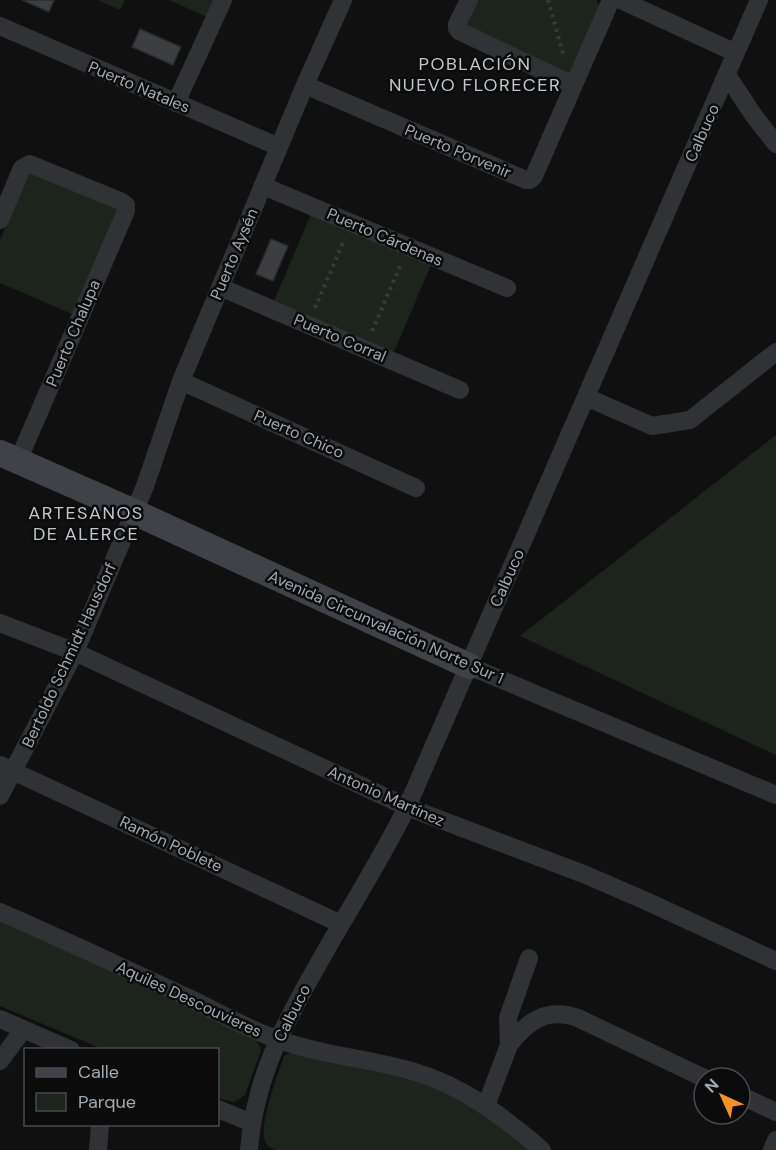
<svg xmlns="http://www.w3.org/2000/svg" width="776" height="1150" font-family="'DM Sans',sans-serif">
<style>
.green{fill:#1c241c}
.building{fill:#3c3e41;stroke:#2a2a2d;stroke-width:1.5}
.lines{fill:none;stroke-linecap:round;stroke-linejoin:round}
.path{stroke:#373a3d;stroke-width:4;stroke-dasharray:3 4.5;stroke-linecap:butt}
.street{stroke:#313236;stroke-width:18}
.secondary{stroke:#3f4246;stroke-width:26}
.labels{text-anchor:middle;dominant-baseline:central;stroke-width:5;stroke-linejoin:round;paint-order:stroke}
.street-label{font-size:16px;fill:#a1a9b2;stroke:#0b0b0c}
.neighbourhood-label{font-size:18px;letter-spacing:1.5px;fill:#c2c7ce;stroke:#0b0b0c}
</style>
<rect width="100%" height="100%" fill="#101011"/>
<path class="green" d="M 98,0 L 125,0 L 120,10 Z
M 169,0 L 215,0 L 207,17 Z
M 475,0 L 597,0 L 599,7 L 570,73 L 566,74 L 471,31 L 465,23 Z
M 30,173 L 116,209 L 116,216 L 72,314 L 0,283 L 0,240 L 27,178 Z
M 311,214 L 431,265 L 394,352 L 274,301 Z
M 776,435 L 776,755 L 520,636 Z
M 0,920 L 253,1038 L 259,1044 L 261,1050 L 245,1095 L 234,1102 L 218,1098 L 218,1050 L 102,1049 L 0,1006 Z
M 296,1050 L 432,1083 L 478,1107 L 530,1150 L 276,1150 C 273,1148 269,1147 267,1145 C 255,1132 279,1072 284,1056 Z"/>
<path class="building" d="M 22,0 L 54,0 L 49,12 Z
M 140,29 L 181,47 L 173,65 L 132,47 Z
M 271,239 L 288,246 L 273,281 L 256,274 Z"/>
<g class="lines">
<path class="path" d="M 548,0 L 564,57
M 315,308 L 344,240
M 372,331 L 401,264"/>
<path class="street" d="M 469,0 L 457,24 L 457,28 L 459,31 L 573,85
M 621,0 L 736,53
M 0,26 L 279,147
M 727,75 L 754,116 L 776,144
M 305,85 L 526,180 L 530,180 L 534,176 L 611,0
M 176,103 L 223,0
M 263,186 L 507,288
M 0,220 L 22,168 L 30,164 L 120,201 L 126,205 L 126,211 L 18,461
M 220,287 L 460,390
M 181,381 L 416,488
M 586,397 L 652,426 L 690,420 L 776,352
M 0,623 L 75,652 L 407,807 L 586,875 L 646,901 L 776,961
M 469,666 L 776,795
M 0,765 L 341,924
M 0,796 L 75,652 L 122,541 L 145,486 L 181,381 L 305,85 L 343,0
M 0,912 C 65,940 130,971 195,1001 C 221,1014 250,1030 277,1039 C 322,1056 370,1058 415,1072 C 463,1086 504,1117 542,1150
M 0,1019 L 71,1050
M 509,1045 C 528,1021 546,1007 578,1018 L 704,1078
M 0,1061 L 23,1030
M 740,1095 L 776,1112
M 486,1106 L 509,1045 L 508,1018 L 529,958
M 218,1109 L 252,1123
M 98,1150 L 100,1124
M 249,1150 C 255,1076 285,1022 321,959 C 350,908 381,859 407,807 L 759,0
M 772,1150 L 776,1140"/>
<path class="secondary" d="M 0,453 L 134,512 L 469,666"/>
</g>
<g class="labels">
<g class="street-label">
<text transform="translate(139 87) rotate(23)">Puerto Natales</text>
<text transform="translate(702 133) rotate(-66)">Calbuco</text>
<text transform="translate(458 151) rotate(23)">Puerto Porvenir</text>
<text transform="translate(385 237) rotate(23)">Puerto Cárdenas</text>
<text transform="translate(234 254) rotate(-67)">Puerto Aysén</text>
<text transform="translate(73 333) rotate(-67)">Puerto Chalupa</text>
<text transform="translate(340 338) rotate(23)">Puerto Corral</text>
<text transform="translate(299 434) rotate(24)">Puerto Chico</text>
<text transform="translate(507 578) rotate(-66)">Calbuco</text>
<text transform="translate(386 627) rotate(24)">Avenida Circunvalación Norte Sur 1</text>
<text transform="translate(69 655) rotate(-65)">Bertoldo Schmidt Hausdorf</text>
<text transform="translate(386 796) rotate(24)">Antonio Martínez</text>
<text transform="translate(171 844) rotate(25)">Ramón Poblete</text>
<text transform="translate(189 999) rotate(25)">Aquiles Descouvieres</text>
<text transform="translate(292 1013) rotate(-63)">Calbuco</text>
</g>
<g class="neighbourhood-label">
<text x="475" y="64">POBLACIÓN<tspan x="475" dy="21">NUEVO FLORECER</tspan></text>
<text x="86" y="513">ARTESANOS<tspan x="86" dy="21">DE ALERCE</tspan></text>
</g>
</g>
<rect x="24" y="1048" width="195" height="78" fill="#0b0b0c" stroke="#474a4e" stroke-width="1.5"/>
<rect x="36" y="1068" width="30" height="9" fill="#3f4246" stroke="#474a4e" stroke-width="1.5"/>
<text x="78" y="1078" font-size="18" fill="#a1a9b2">Calle</text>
<rect x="36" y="1093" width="30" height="18" fill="#1c241c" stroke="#474a4e" stroke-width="1.5"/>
<text x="78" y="1108" font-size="18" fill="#a1a9b2">Parque</text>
<g transform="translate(722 1096) rotate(315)"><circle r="28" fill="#0b0b0c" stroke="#474a4e" stroke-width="1.5"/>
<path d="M0-4.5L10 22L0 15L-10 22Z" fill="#f49226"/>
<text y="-9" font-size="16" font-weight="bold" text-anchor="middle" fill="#a1a9b2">N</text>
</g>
</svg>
